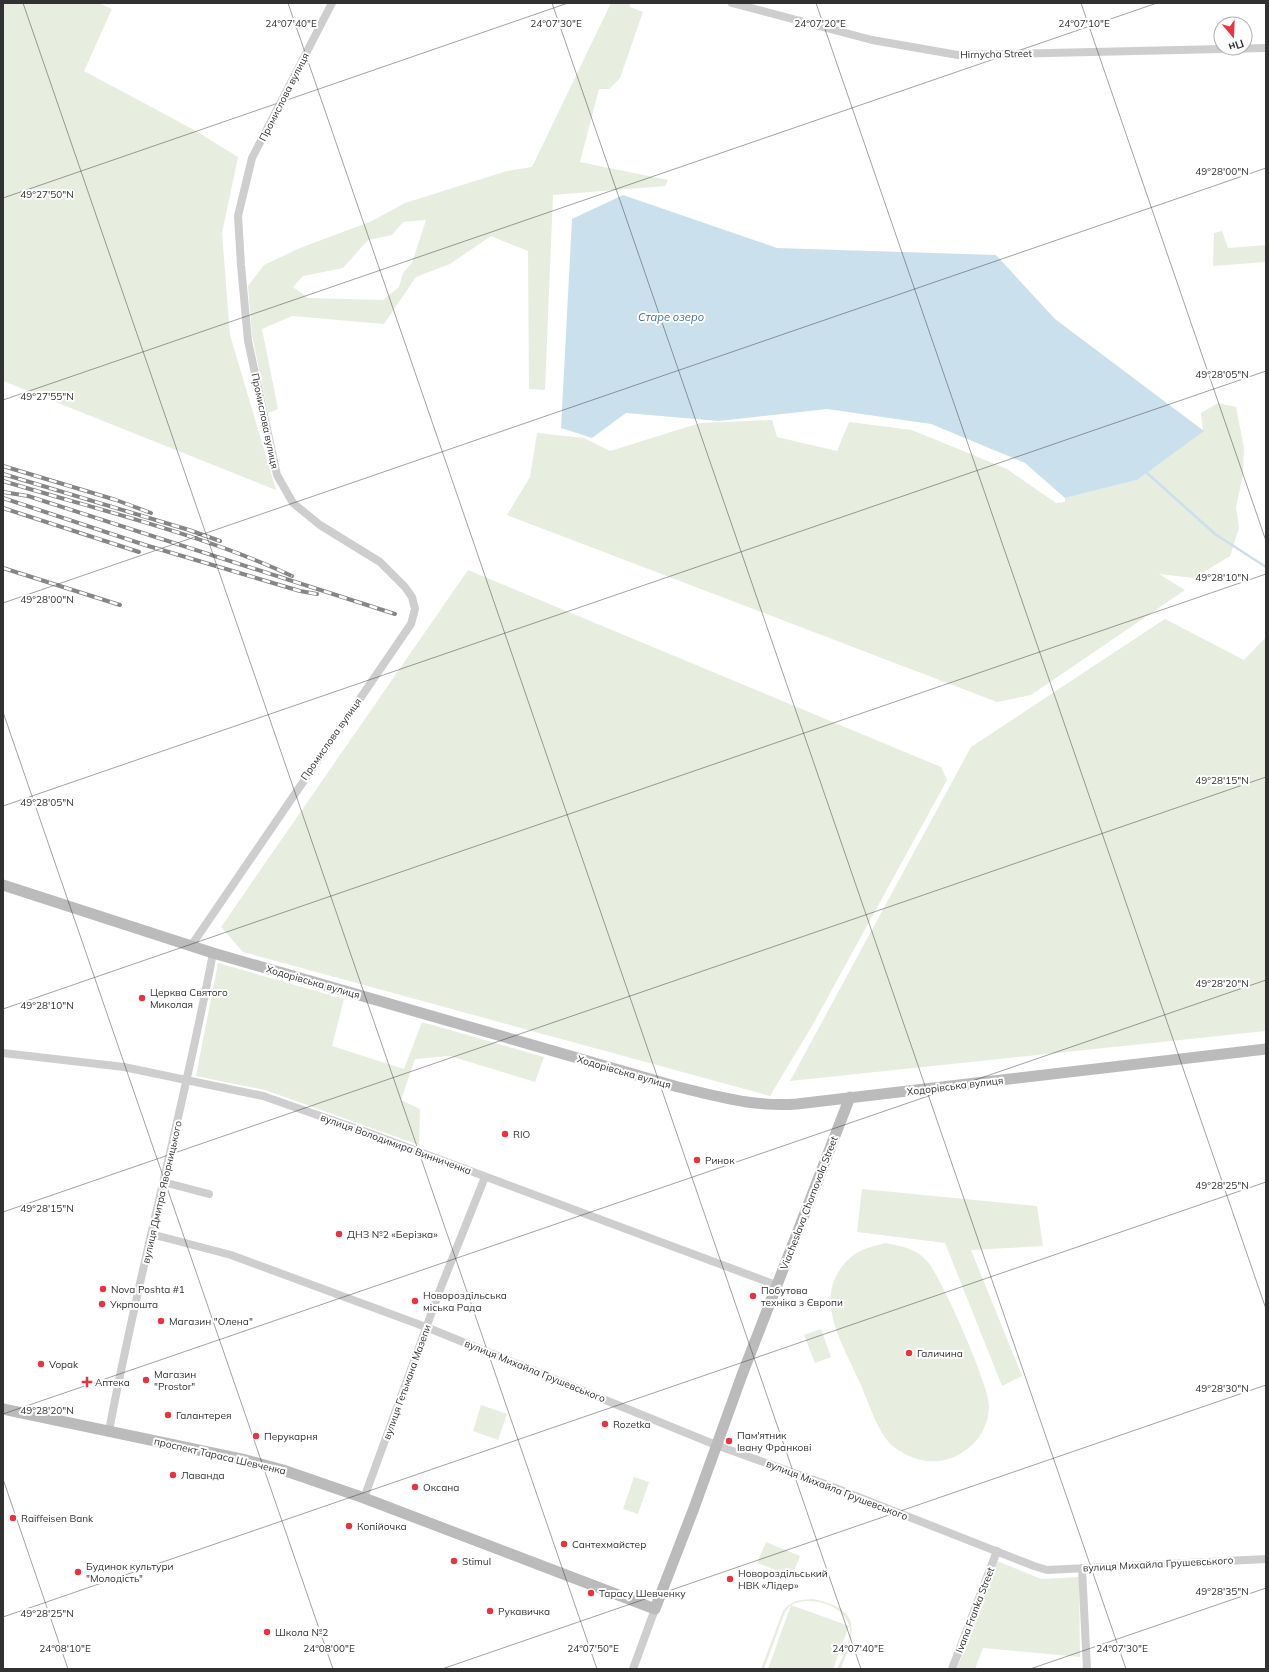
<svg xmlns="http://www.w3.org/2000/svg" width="1269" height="1672" font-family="Mulish,sans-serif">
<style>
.green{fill:#e7eddf;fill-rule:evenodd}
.water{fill:#cbe0ed}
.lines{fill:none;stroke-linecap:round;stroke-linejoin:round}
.stream{stroke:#cbe0ed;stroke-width:2.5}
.street{stroke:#cecece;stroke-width:8}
.secondary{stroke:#bbb;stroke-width:11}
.rail-casing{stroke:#868686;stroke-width:4}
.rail{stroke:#fff;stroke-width:2.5;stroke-dasharray:8;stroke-linecap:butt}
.ticks{fill:none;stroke:#313131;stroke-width:1;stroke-opacity:0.45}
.poi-dot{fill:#e53543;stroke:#fff;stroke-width:1.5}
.labels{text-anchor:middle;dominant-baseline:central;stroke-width:4;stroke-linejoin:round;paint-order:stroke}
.street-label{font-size:10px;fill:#313131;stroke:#fff}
.poi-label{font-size:10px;fill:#313131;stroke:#fff;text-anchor:start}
.water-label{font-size:11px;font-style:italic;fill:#3e7293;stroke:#fff}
.ticks-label{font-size:10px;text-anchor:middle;fill:#313131;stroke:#fff;stroke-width:4;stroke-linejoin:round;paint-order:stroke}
</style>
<rect width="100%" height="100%" fill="#fff"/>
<path class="green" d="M 3,3 L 99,3 L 112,9 L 84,71 L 196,131 L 238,157 L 222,233 L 230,335 L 276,490 L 3,381 Z
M 611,3 L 630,3 L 630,7 L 643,12 L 620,78 L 609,89 L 599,89 L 580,162 L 668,180 L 665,186 L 553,195 L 545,390 L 529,389 L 528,251 L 491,236 L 450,264 L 416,277 L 384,324 L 292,316 L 262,329 L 278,409 L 268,413 L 252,335 L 248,286 L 264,265 L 300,248 L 372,221 L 405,203 L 507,171 L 532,167 ZM 426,220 L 412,263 L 403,273 L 399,287 L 383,300 L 308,298 L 293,287 L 303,276 L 343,268 L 368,240 L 392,235 L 403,222 Z
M 1222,231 L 1228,248 L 1266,245 L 1266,262 L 1213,266 L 1214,233 Z
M 1218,403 L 1236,407 L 1244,448 L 1243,475 L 1236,507 L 1239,528 L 1230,556 L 1194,578 L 1159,574 L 1185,590 L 1031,695 L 997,702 L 507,515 L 530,477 L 537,433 L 584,438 L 610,451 L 700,423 L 772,420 L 777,437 L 837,451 L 849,422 L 912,430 L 1007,469 L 1056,503 L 1065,502 L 1065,498 L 1137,480 L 1203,431 L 1201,413 Z
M 468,570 L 941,767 L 947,780 L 812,1026 L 770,1096 L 243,952 L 221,927 Z
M 1165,619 L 1244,660 L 1266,637 L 1266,1031 L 790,1081 L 971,747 Z
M 218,963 L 344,999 L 332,1046 L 404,1069 L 422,1022 L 544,1057 L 535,1082 L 450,1056 L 415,1059 L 401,1100 L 420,1109 L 419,1145 L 265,1090 L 196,1076 Z
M 862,1189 L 1037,1206 L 1043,1246 L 971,1250 L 1022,1376 L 1002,1386 L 945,1243 L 857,1232 Z
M 886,1243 C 901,1246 917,1249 927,1261 C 941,1276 991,1389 989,1407 C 988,1426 979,1442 963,1452 C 941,1467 915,1463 894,1447 C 879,1436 868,1401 860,1383 C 846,1350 816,1306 839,1271 C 852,1251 865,1248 886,1243 Z
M 821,1329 L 831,1357 L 815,1363 L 804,1335 Z
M 481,1405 L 507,1414 L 498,1440 L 473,1431 Z
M 634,1477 L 649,1482 L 638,1514 L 623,1509 Z
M 766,1542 L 800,1556 L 792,1576 L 757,1563 Z
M 997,1561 L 1041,1579 L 1079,1577 L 1080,1657 L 983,1648 L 975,1669 L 957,1669 Z
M 813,1599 C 863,1610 855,1629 841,1669 L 837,1669 C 842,1657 853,1638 849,1625 C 843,1604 809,1595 791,1605 L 849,1626 L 833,1669 L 768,1669 L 791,1605 L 785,1612 L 764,1669 L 761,1669 L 783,1611 C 791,1600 800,1600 813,1599 Z"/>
<path class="water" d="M 623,195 L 777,248 L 996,255 L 1055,319 L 1204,431 L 1137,480 L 1065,498 L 1025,463 L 931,424 L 827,409 L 719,421 L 626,413 L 592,438 L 561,428 L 572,219 Z"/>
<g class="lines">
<path class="stream" d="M 1147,473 L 1215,534 L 1266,567"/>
<path class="street" d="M 732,3 L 872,40 L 958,55 L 1266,48
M 191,946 L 411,624 L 415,609 L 412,597 L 405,587 L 380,562 L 320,525 L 293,503 L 277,475 L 248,341 L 241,265 L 238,216 L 252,158 L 332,3
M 3,1053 L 124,1067 L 263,1096 L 369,1133 L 776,1285
M 163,1182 L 209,1194
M 151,1234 L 231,1255 L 426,1327 L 716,1445 L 825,1484 L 1034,1566 L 1047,1570 L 1266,1559
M 109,1431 C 139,1270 183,1113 213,953
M 364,1498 L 441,1287 L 485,1177
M 1082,1568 L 1087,1669
M 633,1669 L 655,1609
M 952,1669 L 997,1551"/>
<path class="secondary" d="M 3,885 L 213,953 L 678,1087 C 721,1097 753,1107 797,1104 L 1266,1049
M 3,1409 L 246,1460 L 283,1470 L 364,1498 L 655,1609 L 694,1508 L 742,1375 L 850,1097"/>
<defs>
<path id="rail" d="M 3,466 L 116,500 L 151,513
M 3,474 L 189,530 L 220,541
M 3,481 C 98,510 202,534 292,576
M 3,492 L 28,496 L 395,614
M 3,498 L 145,545 L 300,591 L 317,594
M 3,508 L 139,552
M 3,568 L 120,605"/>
</defs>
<use href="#rail" class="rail-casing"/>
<use href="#rail" class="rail"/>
</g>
<path class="ticks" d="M 23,3 L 597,1669M 288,3 L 861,1669M 552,3 L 1126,1669M 816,3 L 1266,1309M 1081,3 L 1266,541M 3,198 L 568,3M 3,400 L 1157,3M 3,603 L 1266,168M 3,712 L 333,1669M 3,806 L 1266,371M 3,1009 L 1266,574M 3,1212 L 1266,777M 3,1414 L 1266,980M 3,1479 L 68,1669M 3,1617 L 1266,1182M 442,1669 L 1266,1385M 1030,1669 L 1266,1588"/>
<g class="poi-dot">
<circle cx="142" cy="998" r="4"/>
<circle cx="505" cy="1134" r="4"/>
<circle cx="697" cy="1160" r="4"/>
<circle cx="339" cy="1234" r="4"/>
<circle cx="103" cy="1289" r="4"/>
<circle cx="753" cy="1296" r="4"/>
<circle cx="415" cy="1301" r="4"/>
<circle cx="102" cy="1304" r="4"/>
<circle cx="161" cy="1321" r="4"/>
<circle cx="909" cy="1353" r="4"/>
<circle cx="41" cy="1364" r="4"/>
<circle cx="146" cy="1380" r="4"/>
<path d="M85 1376h4v4h4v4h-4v4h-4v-4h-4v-4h4z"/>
<circle cx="168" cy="1415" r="4"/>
<circle cx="605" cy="1424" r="4"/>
<circle cx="256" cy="1436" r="4"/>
<circle cx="729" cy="1441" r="4"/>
<circle cx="173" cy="1475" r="4"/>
<circle cx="415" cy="1487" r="4"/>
<circle cx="13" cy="1518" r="4"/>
<circle cx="349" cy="1526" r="4"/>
<circle cx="564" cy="1544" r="4"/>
<circle cx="454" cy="1561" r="4"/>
<circle cx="78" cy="1572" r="4"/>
<circle cx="730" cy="1579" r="4"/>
<circle cx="591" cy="1593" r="4"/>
<circle cx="490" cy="1611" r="4"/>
<circle cx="267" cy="1632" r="4"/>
</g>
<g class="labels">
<g class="street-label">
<text transform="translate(996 54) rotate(-1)">Hirnycha Street</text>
<text transform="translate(284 97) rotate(-63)">Промислова вулиця</text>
<text transform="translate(265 421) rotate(78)">Промислова вулиця</text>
<text transform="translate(331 739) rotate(-55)">Промислова вулиця</text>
<text transform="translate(313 982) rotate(16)">Ходорівська вулиця</text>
<text transform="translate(624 1072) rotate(16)">Ходорівська вулиця</text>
<text transform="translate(955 1086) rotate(-7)">Ходорівська вулиця</text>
<text transform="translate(396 1144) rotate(20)">вулиця Володимира Винниченка</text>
<text transform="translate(162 1192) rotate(-77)">вулиця Дмитра Яворницького</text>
<text transform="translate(809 1203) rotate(-69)">Viacheslava Chornovola Street</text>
<text transform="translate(535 1371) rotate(22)">вулиця Михайла Грушевського</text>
<text transform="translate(407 1382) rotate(-70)">вулиця Гетьмана Мазепи</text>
<text transform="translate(220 1456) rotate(13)">проспект Тараса Шевченка</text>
<text transform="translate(837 1490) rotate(21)">вулиця Михайла Грушевського</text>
<text transform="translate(1158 1564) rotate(-3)">вулиця Михайла Грушевського</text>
<text transform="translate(975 1610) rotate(-69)">Ivana Franka Street</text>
</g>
<g class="poi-label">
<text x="150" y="992">Церква Святого<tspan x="150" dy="12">Миколая</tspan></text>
<text x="513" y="1134">RIO</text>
<text x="705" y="1160">Ринок</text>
<text x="347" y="1234">ДНЗ №2 «Берізка»</text>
<text x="111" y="1289">Nova Poshta #1</text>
<text x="761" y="1290">Побутова<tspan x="761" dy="12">техніка з Європи</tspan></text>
<text x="423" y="1295">Новороздільська<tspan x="423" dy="12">міська Рада</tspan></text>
<text x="110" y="1304">Укрпошта</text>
<text x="169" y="1321">Магазин "Олена"</text>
<text x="917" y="1353">Галичина</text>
<text x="49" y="1364">Vopak</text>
<text x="154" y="1374">Магазин<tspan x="154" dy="12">"Prostor"</tspan></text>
<text x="95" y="1382">Аптека</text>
<text x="176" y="1415">Галантерея</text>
<text x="613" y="1424">Rozetka</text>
<text x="737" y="1435">Пам'ятник<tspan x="737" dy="12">Івану Франкові</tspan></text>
<text x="264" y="1436">Перукарня</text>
<text x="181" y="1475">Лаванда</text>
<text x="423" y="1487">Оксана</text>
<text x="21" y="1518">Raiffeisen Bank</text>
<text x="357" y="1526">Копійочка</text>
<text x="572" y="1544">Сантехмайстер</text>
<text x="462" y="1561">Stimul</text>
<text x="86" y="1566">Будинок культури<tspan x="86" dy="12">"Молодість"</tspan></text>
<text x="738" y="1573">Новороздільський<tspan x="738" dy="12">НВК «Лідер»</tspan></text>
<text x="599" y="1593">Тарасу Шевченку</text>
<text x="498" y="1611">Рукавичка</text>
<text x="275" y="1632">Школа №2</text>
</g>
<g class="water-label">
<text x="671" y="317">Старе озеро</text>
</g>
</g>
<g class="ticks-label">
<text x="291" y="27">24°07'40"E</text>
<text x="556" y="27">24°07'30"E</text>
<text x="820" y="27">24°07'20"E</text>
<text x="1084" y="27">24°07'10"E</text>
<text x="1222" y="175">49°28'00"N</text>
<text x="47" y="198">49°27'50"N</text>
<text x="1222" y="378">49°28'05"N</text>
<text x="47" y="400">49°27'55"N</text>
<text x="1222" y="581">49°28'10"N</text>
<text x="47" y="603">49°28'00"N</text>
<text x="1222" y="784">49°28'15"N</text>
<text x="47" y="806">49°28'05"N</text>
<text x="1222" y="987">49°28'20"N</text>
<text x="47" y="1009">49°28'10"N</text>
<text x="1222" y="1189">49°28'25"N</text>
<text x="47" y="1212">49°28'15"N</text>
<text x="1222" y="1392">49°28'30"N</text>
<text x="47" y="1414">49°28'20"N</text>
<text x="1222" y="1595">49°28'35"N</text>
<text x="47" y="1617">49°28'25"N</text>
<text x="65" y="1652">24°08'10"E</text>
<text x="329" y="1652">24°08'00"E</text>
<text x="593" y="1652">24°07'50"E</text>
<text x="858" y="1652">24°07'40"E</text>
<text x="1122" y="1652">24°07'30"E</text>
</g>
<rect width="1269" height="1672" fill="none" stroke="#313131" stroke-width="8"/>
<g transform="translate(1233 36) rotate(161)"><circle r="19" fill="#ffffff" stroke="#adadad"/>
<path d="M0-3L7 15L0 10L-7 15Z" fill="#e53543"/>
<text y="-6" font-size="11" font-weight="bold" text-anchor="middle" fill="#313131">Пн</text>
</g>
</svg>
